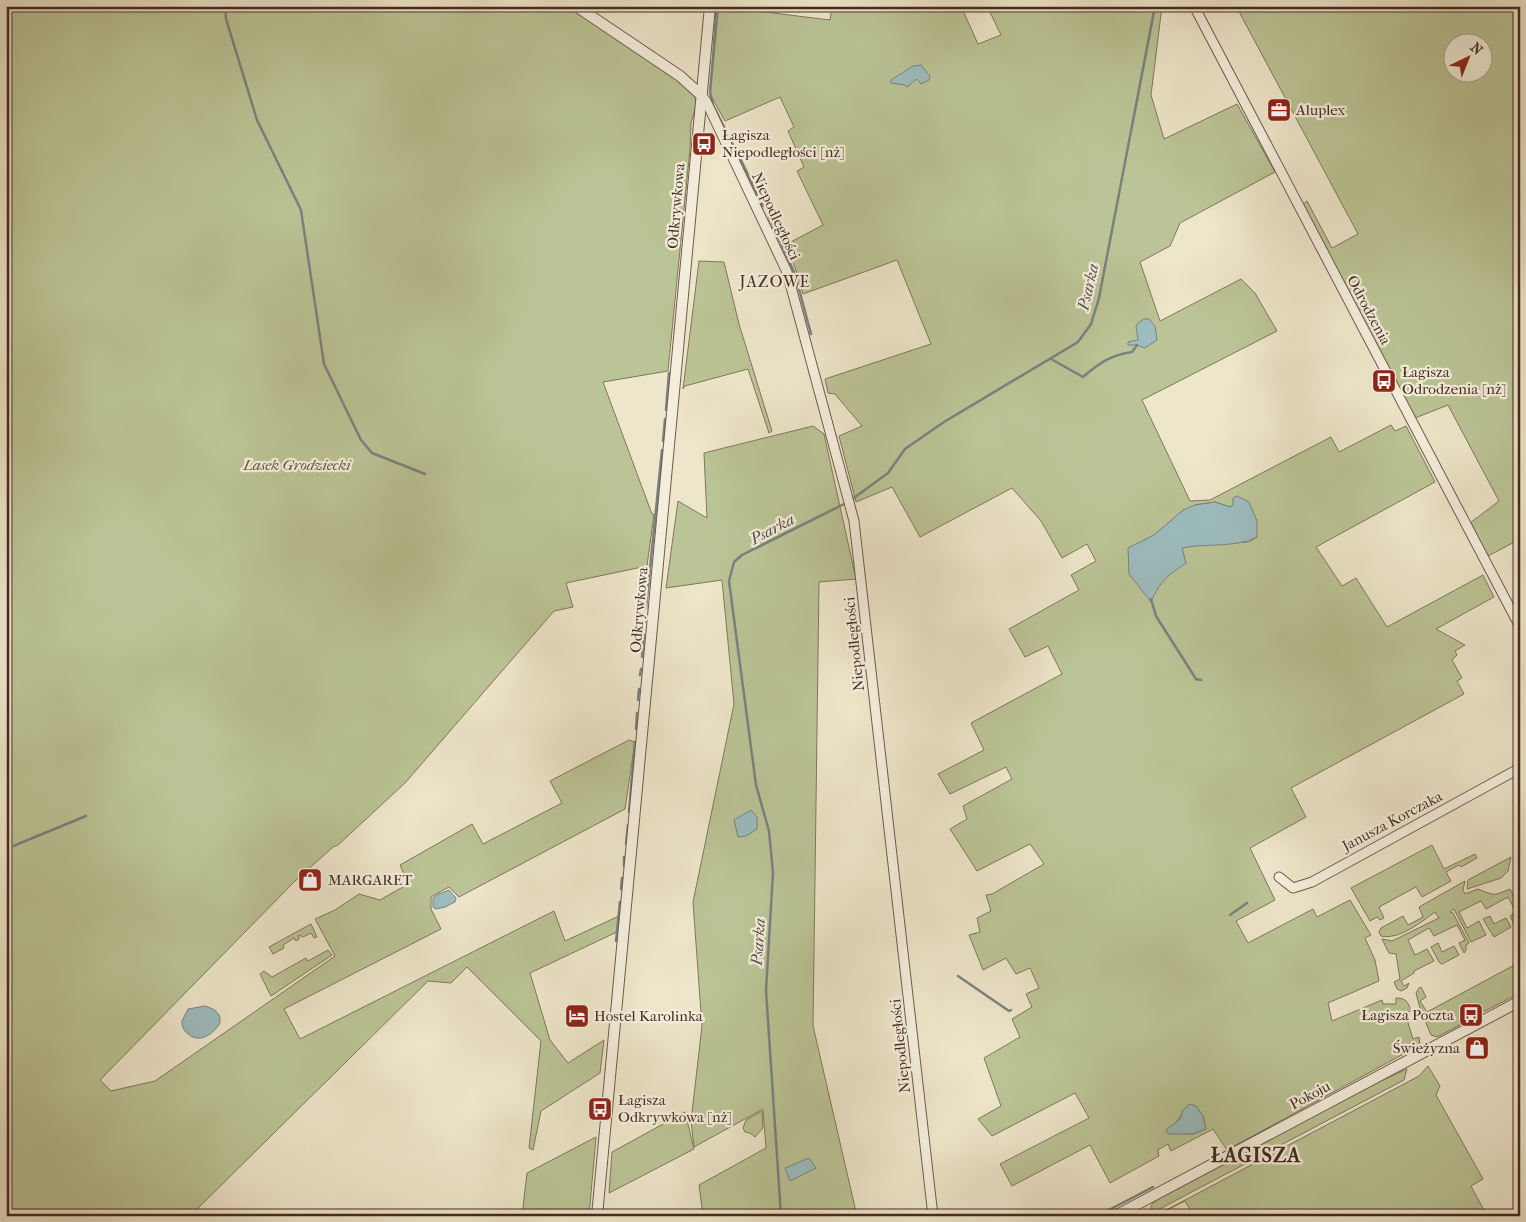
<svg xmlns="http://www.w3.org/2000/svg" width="1526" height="1222" font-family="'IM FELL French Canon',serif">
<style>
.green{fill:#bbc496;stroke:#80775b;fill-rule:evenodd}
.water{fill:#9dbdc0;stroke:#7a8280}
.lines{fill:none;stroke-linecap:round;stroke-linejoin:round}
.stream{stroke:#7a8280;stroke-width:2.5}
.minor-casing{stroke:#6f594b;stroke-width:11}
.tertiary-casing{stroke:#6f594b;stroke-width:12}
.minor{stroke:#f4efdd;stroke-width:9}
.tertiary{stroke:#f4efdd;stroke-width:10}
.labels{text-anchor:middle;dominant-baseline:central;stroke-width:4.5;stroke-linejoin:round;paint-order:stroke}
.poi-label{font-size:15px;fill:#452a20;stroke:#f4efdd;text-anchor:start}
.street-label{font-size:15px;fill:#452a20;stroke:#f4efdd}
.park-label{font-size:15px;font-style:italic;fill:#62503e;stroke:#f4efdd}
.neighbourhood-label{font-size:16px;letter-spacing:1px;fill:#452a20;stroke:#f4efdd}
.water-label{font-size:16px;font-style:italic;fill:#5b4f48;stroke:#f4efdd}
.district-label{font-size:20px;font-weight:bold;letter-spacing:1px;fill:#452a20;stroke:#f4efdd}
</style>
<rect width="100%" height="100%" fill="#eee6cb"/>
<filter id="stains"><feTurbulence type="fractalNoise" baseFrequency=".004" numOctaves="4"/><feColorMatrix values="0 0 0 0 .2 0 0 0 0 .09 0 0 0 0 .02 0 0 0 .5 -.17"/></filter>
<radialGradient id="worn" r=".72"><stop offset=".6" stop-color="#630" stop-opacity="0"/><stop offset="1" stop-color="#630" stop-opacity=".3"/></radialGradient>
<path class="green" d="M 6,6 L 568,6 L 681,82 L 695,96 L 696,106 L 691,123 L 690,149 L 668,371 L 603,382 L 652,514 L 654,514 L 647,566 L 566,583 L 573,607 L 554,611 L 405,783 L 338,845 L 333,847 L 295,881 L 100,1080 L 111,1091 L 155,1081 L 335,956 L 315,919 L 335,910 L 359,894 L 380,900 L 408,884 L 400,865 L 472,824 L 483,844 L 562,803 L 550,781 L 629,740 L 635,742 L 625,809 L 459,897 L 449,887 L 431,897 L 431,909 L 441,929 L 284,1009 L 300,1039 L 554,911 L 565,941 L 621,915 L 619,931 L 530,973 L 550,1040 L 568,1063 L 604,1040 L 600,1073 L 541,1111 L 533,1150 L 529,1148 L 541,1041 L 467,967 L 451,983 L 428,981 L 190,1216 L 6,1216 Z
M 716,6 L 830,20 L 832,6 L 961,6 L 978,44 L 1001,35 L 987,6 L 1162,6 L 1151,95 L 1164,139 L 1237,104 L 1275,172 L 1180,223 L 1170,246 L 1140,262 L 1160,321 L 1241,279 L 1255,293 L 1277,331 L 1142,400 L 1190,501 L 1210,500 L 1331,437 L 1339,452 L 1391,425 L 1395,431 L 1406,426 L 1435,482 L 1316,547 L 1342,586 L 1356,578 L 1387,627 L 1483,575 L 1494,597 L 1436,629 L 1465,645 L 1455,651 L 1457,655 L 1452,660 L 1462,678 L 1457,681 L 1464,694 L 1291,788 L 1306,817 L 1250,848 L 1275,900 L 1236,921 L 1248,943 L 1313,909 L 1317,917 L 1350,900 L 1371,935 L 1365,938 L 1375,960 L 1379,981 L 1328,1003 L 1332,1021 L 1382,1000 L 1383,1004 L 1396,1004 L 1396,998 C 1406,998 1408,1002 1411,1011 L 1405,1013 L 1413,1039 L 1419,1037 L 1420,1045 L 1227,1150 L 1213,1129 L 1171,1151 L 1168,1144 L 1158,1150 L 1159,1156 L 1110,1183 L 1090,1145 L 1012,1186 L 1000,1164 L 1089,1118 L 1075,1093 L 992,1136 L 978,1119 L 1001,1106 L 984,1058 L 1020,1037 L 1012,1019 L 1032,1007 L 1026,994 L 1039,988 L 1030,968 L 1016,974 L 1006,958 L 983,970 L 969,935 L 980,932 L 977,918 L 991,911 L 986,895 L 992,894 L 1044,864 L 1030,844 L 977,871 L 950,829 L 967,819 L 963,806 L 1012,779 L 1006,767 L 950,794 L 938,774 L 984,750 L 971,723 L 1062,674 L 1048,646 L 1025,657 L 1009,629 L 1079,590 L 1071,575 L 1096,561 L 1087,544 L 1062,558 L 1041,521 L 1012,488 L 920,537 L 892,487 L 856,502 L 839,436 L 862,426 L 835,394 L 828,393 L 825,379 L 931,344 L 897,260 L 803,294 L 795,267 L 785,245 L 823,225 L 797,171 L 804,167 L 788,131 L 794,127 L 780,97 L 725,121 L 710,94 ZM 1215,502 L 1230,507 L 1233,505 L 1257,537 L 1249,542 L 1216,544 L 1195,505 ZM 1190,1105 L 1196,1106 L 1203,1116 L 1206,1129 L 1193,1134 L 1174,1133 C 1176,1122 1181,1112 1190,1105 Z
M 1236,6 L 1520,6 L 1520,539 L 1492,554 L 1487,556 L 1470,523 L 1499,501 L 1448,405 L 1415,418 L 1303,205 L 1307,201 L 1332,248 L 1358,234 ZM 1454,42 L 1484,42 L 1484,72 L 1454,72 Z
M 699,261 L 724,262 L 739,324 L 772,431 L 769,433 L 748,369 L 685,386 L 683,389 Z
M 813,426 L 824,434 L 856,579 L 819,582 L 813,1026 L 857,1216 L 703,1216 L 699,1185 L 766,1148 L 763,1109 L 694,1147 L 691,1121 L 702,1026 L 693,902 L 734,704 L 722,580 L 666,588 L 678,501 L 707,518 L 704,453 Z
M 1432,845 L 1444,869 L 1475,854 L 1477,858 L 1461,867 L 1459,865 L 1446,872 L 1451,881 L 1422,897 L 1416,887 L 1379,907 L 1384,918 L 1380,920 L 1377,917 L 1370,921 L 1351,888 Z
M 1511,857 L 1508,871 L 1501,878 L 1467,889 L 1468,880 Z
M 1465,881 L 1463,890 L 1465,894 L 1478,889 C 1495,896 1493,896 1510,889 C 1517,903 1524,911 1515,926 L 1510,916 L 1516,912 L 1508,897 L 1486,909 L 1481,901 L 1459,912 L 1467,928 L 1479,921 L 1486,935 L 1471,942 L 1454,909 L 1450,912 L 1453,913 L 1469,943 L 1466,945 L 1466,950 L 1464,953 L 1459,943 L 1465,940 L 1457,925 L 1434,936 L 1429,928 L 1408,940 L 1415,955 L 1427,949 L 1434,961 L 1414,971 L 1414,973 L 1401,981 L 1404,986 L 1409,983 L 1407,988 L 1401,991 L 1397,989 L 1394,982 L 1400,979 L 1396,954 L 1389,953 L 1382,939 L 1392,941 L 1439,918 L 1435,912 C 1420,923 1399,940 1381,936 L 1379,932 L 1381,928 L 1403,916 L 1408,925 L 1423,917 L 1419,907 Z
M 1490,916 L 1494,924 L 1506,918 L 1511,927 L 1494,937 L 1483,919 Z
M 311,924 L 317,937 L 314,938 L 311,933 L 303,937 L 299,935 L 299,939 L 296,941 L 294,938 L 283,945 L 284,948 L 273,954 L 269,947 Z
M 1438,943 L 1442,952 L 1454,946 L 1459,955 L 1442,964 L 1439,962 L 1431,947 Z
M 328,950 L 332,955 L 271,996 L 260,974 L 264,971 L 272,977 L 306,958 L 308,961 Z
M 1520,962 L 1520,993 L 1485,1011 L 1481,1011 L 1460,1021 L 1460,1025 L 1437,1037 L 1431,1035 L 1420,1008 L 1416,993 L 1419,988 L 1421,987 L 1426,997 L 1420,1001 L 1427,1012 Z
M 1428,1066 L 1440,1086 L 1436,1095 L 1483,1179 L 1471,1186 L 1487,1216 L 1194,1216 L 1185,1201 L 1155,1216 L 1419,1076 Z
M 1407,1069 L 1404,1080 L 1152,1213 C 1149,1205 1152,1204 1158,1199 L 1374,1084 Z
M 762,1111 L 763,1128 L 755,1137 L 750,1133 L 745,1132 L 743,1128 L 746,1120 Z
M 685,1112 L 694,1149 L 609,1193 L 612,1152 Z
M 596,1137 L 589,1216 L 522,1216 L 527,1173 Z"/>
<path class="water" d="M 921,65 L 930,76 L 929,80 L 921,84 L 917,79 L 907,87 L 905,85 L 891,83 L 891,80 L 913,66 Z
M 1144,319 L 1149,319 L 1155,326 L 1157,340 L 1145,348 L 1137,345 L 1128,345 L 1128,342 L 1138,340 L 1136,326 L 1139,322 Z
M 1237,496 L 1249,502 L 1257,521 L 1257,537 C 1238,548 1205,543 1182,548 L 1186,563 C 1167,576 1160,581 1151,602 L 1129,574 L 1128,548 L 1154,535 L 1183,510 L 1195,505 L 1215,502 L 1230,507 L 1233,505 L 1233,498 Z
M 751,810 L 757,817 L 757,829 L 746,836 L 738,837 L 734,820 Z
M 449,890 L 456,898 L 455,902 L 445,907 L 436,909 L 433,907 L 433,898 L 437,895 Z
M 205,1006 C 214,1009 221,1012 220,1023 C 213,1035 198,1045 186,1032 C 183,1029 182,1026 182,1021 L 188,1009 Z
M 1190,1104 L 1196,1106 L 1203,1116 L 1206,1129 L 1193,1134 L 1168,1134 L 1166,1130 L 1180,1119 L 1183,1110 Z
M 809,1158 L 816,1168 L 790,1181 L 785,1168 Z"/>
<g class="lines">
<path class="stream" d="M 225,6 L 226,19 L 257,120 L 301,210 L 324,364 L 361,440 L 372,453 L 425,474
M 718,6 L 710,92 L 713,105 L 735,149
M 741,160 L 763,206
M 769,217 L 795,274 L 811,334
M 1051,359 L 1083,377 C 1099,363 1111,355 1132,352 L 1137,345
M 666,410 L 669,373
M 663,441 L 665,419
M 851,500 L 888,473 L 905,449 L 944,422 L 1078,342 L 1091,324 L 1099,298 L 1155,6
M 1151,599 L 1156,616 L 1196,679 L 1201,680
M 646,608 L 662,450
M 645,622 L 645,621
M 642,657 L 644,635
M 640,675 L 641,669
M 638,700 L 639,689
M 636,729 L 637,713
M 629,812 L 635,742
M 626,844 L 628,825
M 6,849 L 86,816
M 624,866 L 624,857
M 621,889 L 622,878
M 1230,915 L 1247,903
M 616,941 L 620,902
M 958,976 L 1009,1011 L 1011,1010
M 1105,1212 L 1153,1187
M 781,1216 L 766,990 L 773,873 L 769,831 L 756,785 L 729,581 L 734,562 L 742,555 L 846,503"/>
<defs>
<path id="minor" d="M 1194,6 L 1520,627
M 701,95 L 706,101 L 787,272 L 854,521 L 933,1216
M 1279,877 L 1293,888 L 1312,882 L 1520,768"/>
<path id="tertiary" d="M 576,6 L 680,76 L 701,95
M 597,1216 L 710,6
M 1115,1216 L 1520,1001"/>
</defs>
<use href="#minor" class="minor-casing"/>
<use href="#tertiary" class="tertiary-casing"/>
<use href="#minor" class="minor"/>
<use href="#tertiary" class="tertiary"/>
</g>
<defs>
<symbol id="office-square" viewBox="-11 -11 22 22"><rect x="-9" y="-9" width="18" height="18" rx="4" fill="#8f2418" stroke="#f4efdd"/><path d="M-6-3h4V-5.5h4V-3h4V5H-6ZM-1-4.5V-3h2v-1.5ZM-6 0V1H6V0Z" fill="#fff"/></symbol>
<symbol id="bus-square" viewBox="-11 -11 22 22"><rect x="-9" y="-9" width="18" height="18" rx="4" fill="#8f2418" stroke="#f4efdd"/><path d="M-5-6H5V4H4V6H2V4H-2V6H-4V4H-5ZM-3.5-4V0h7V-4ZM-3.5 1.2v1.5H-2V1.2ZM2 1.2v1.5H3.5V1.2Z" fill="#fff"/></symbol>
<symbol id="shop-square" viewBox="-11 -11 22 22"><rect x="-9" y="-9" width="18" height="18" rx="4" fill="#8f2418" stroke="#f4efdd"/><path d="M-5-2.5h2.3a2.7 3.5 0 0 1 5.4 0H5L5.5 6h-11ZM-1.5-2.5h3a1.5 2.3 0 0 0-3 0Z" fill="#fff"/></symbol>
<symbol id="hotel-square" viewBox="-11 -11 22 22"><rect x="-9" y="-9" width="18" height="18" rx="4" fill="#8f2418" stroke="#f4efdd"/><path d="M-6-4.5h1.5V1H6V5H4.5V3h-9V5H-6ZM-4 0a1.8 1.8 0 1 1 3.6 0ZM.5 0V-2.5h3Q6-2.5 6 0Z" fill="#fff"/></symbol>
</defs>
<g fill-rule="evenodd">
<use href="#office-square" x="1265" y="96" width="28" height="28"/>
<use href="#bus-square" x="690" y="130" width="28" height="28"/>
<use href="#bus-square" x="1370" y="367" width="28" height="28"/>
<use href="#shop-square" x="296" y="866" width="28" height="28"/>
<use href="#bus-square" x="1457" y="1001" width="28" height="28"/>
<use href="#hotel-square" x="563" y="1002" width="28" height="28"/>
<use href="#shop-square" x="1463" y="1034" width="28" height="28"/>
<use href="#bus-square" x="586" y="1095" width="28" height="28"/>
</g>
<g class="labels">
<g class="poi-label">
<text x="1296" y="110">Aluplex</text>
<text x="722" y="135">Łagisza<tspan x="722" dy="17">Niepodległości [nż]</tspan></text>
<text x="1402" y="372">Łagisza<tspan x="1402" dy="17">Odrodzenia [nż]</tspan></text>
<text x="328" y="880">MARGARET</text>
<text x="1454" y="1015" text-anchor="end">Łagisza Poczta</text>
<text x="594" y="1016">Hostel Karolinka</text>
<text x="1460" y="1048" text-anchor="end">Świeżyzna</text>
<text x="618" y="1100">Łagisza<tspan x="618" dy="17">Odkrywkowa [nż]</tspan></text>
</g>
<g class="street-label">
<text transform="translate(676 206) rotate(-85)">Odkrywkowa</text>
<text transform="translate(776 216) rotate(65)">Niepodległości</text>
<text transform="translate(1369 310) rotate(62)">Odrodzenia</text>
<text transform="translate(639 610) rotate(-85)">Odkrywkowa</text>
<text transform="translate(854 644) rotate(-96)">Niepodległości</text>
<text transform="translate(1392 821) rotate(-28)">Janusza Korczaka</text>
<text transform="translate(900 1046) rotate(-96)">Niepodległości</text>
<text transform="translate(1310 1095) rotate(-28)">Pokoju</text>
</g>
<g class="park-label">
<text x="297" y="465">Lasek Grodziecki</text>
</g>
<g class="neighbourhood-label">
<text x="775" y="281">JAZOWE</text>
</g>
<g class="water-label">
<text transform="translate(1088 287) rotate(-77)">Psarka</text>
<text transform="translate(772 529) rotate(-28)">Psarka</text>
<text transform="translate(758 942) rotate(-86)">Psarka</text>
</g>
<g class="district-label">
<text x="1256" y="1155">ŁAGISZA</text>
</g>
</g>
<rect width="1526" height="1222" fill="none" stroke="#eee6cb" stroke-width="25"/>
<rect x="8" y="8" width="1511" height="1207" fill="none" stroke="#452a20" stroke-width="2.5"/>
<rect x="12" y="12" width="1501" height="1197" fill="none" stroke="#452a20"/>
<g transform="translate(1468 58) rotate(43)"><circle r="24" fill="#f4efdd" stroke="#aea091"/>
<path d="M0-4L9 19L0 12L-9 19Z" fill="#8f2418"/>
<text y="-8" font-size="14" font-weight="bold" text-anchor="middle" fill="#452a20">N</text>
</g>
<rect width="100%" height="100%" filter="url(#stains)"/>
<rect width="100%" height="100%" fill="url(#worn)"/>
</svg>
